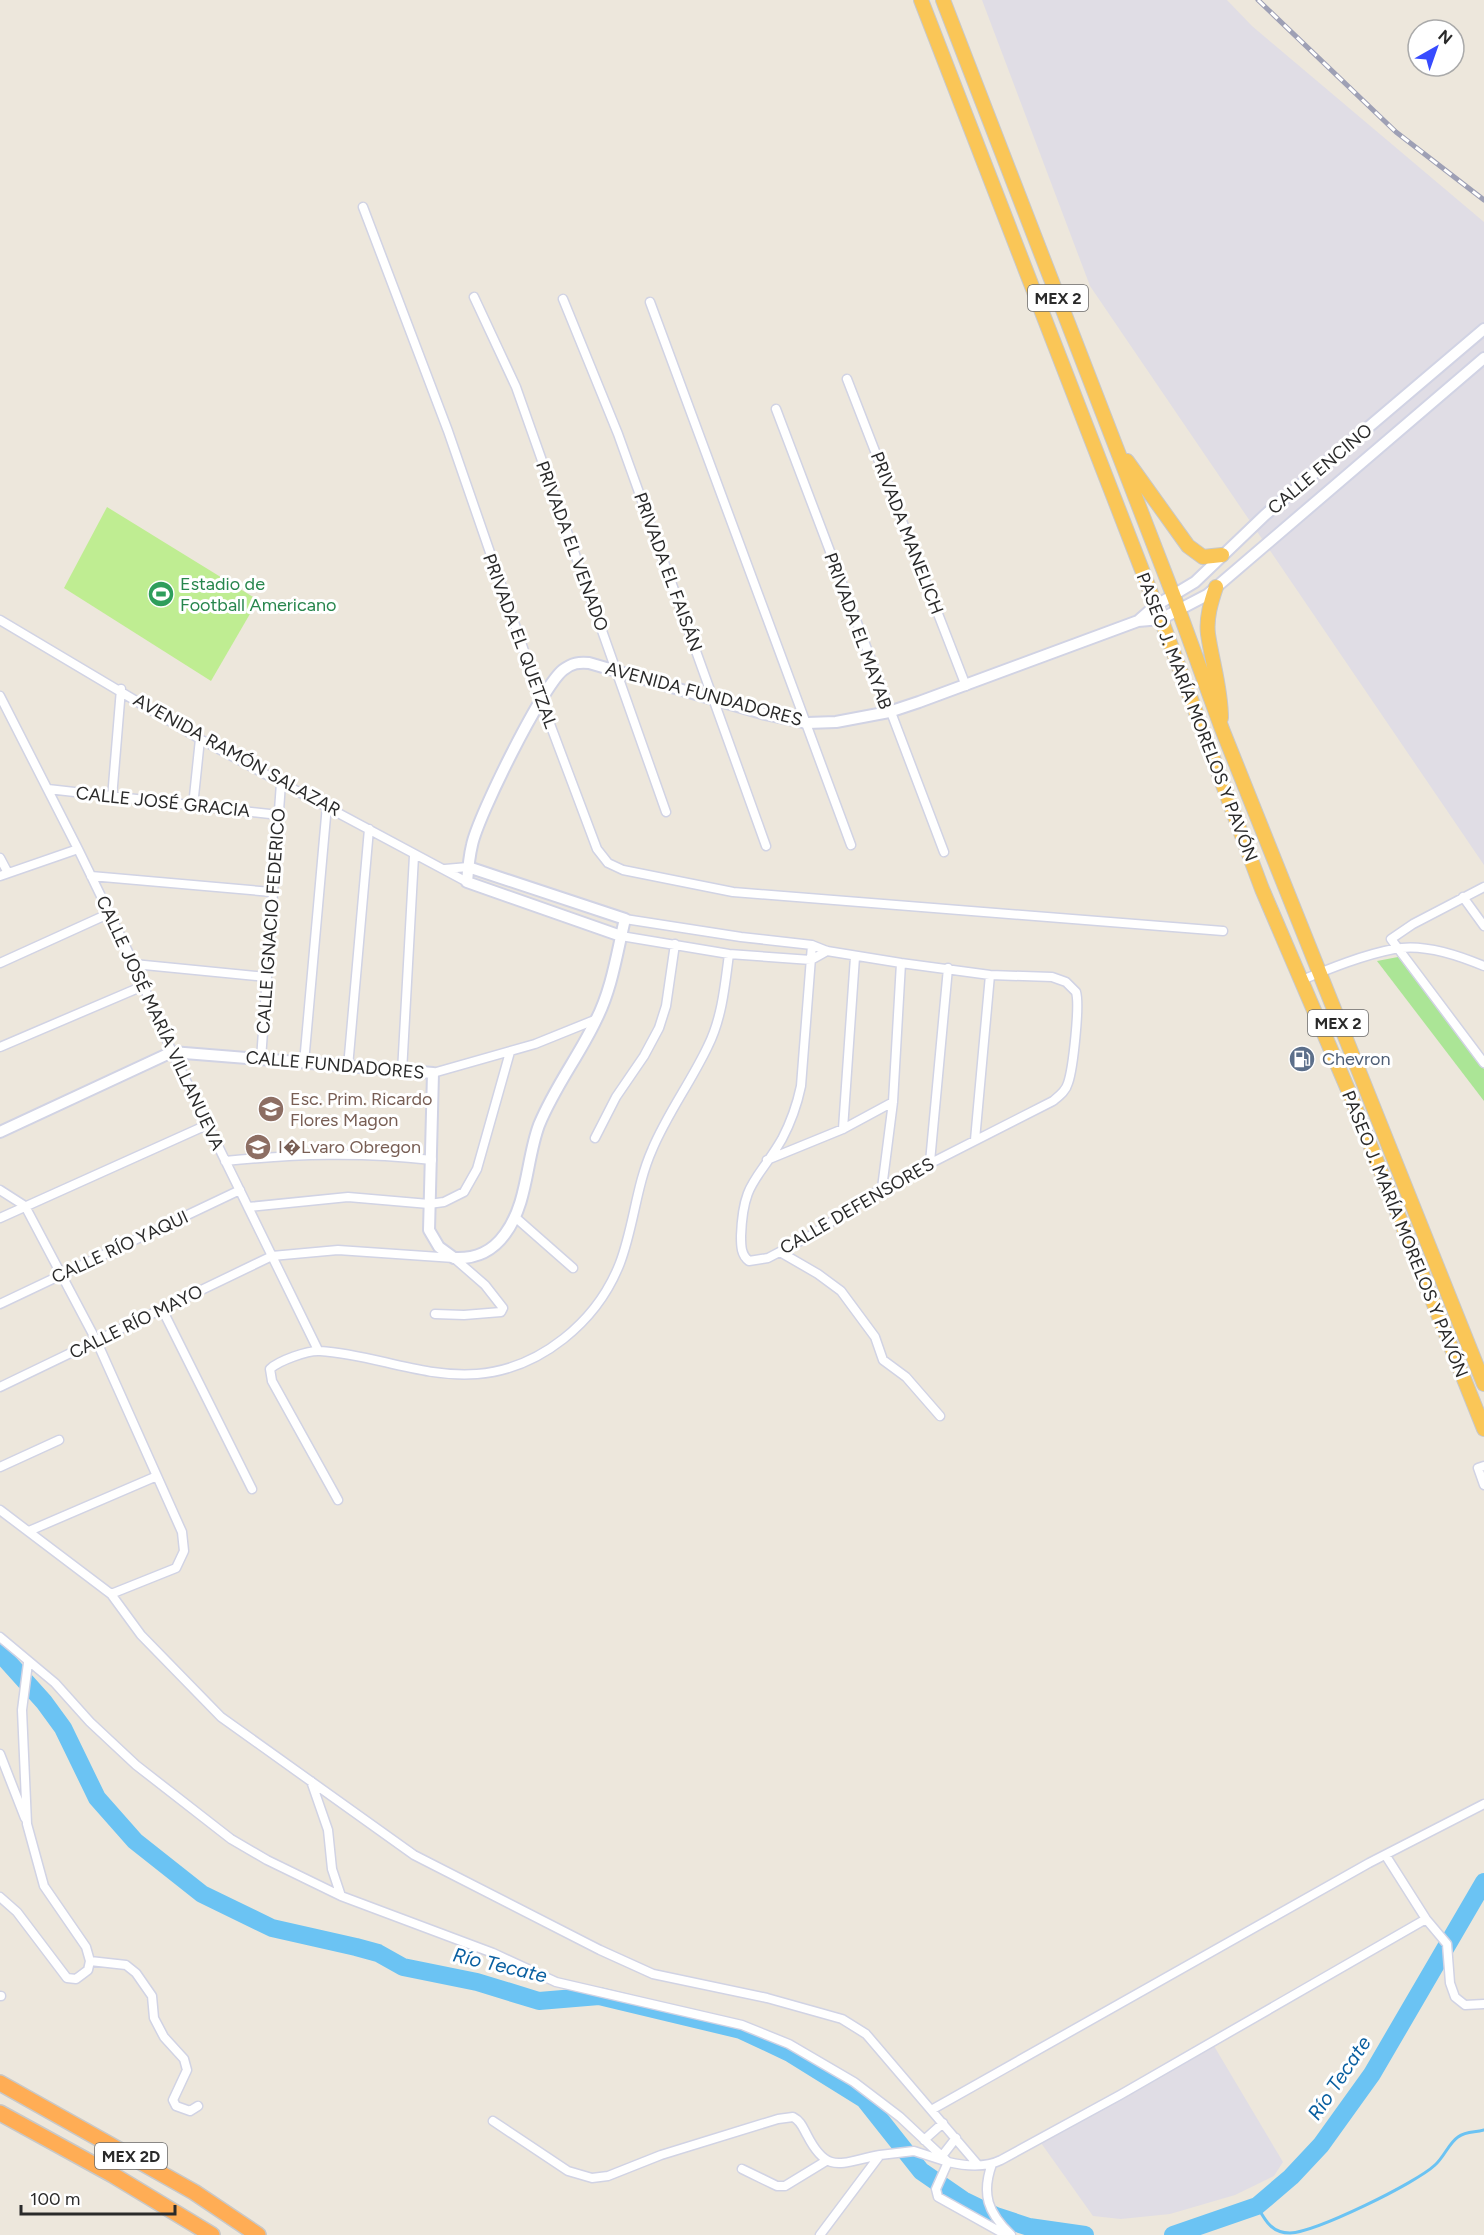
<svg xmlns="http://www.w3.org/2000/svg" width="1484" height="2235" font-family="Figtree,sans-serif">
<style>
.industrial{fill:#e0dde5}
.green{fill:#abe596}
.pitch{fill:#bfed92}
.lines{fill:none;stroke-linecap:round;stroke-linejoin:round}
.stream{stroke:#6bc3f3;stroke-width:3}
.river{stroke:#6bc3f3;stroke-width:18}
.minor-casing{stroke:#d1d3e4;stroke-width:11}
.tertiary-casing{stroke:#d1d3e4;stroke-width:14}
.trunk-casing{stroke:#c8c8c8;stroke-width:16}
.motorway-casing{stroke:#c8c8c8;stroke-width:18}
.minor{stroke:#fff;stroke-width:8}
.tertiary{stroke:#fff;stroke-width:10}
.trunk{stroke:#fac657;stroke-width:14}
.motorway{stroke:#ffad55;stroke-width:15}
.rail-casing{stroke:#9ea0b5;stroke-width:5}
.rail{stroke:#fff;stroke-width:3;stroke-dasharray:9;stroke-linecap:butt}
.labels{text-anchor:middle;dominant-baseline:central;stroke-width:6;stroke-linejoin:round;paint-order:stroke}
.shield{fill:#fff;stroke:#6a6a6a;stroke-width:1.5}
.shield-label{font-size:16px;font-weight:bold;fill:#2a2a2a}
.street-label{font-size:18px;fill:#2a2a2a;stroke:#fff}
.leisure-label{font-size:18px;fill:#27864d;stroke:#fff;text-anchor:start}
.service-label{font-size:18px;fill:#4e5e75;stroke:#fff;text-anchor:start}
.education-label{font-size:18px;fill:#785e54;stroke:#fff;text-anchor:start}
.water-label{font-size:20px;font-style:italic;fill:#095fa0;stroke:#fff}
</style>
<rect width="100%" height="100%" fill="#ede7dc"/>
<path class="industrial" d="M 982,0 L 1227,0 L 1252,26 L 1484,222 L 1484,865 L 1090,286 Z
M 1214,2046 L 1283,2162 L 1274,2176 L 1235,2195 L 1170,2214 L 1121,2219 L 1093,2216 L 1041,2143 Z"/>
<path class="green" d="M 1398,957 L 1484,1069 L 1484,1101 L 1377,961 Z"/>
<path class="pitch" d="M 107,507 L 258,600 L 211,681 L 64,588 Z"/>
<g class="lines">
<path class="stream" d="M 1257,2206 C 1265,2220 1271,2233 1290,2233 C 1316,2232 1416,2183 1435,2165 C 1444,2157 1449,2143 1458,2137 C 1467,2130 1475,2133 1484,2130"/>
<path class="river" d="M 0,1653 L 44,1702 L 63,1728 L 97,1798 L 135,1841 L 202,1894 L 272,1928 L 356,1947 L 378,1953 L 403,1967 L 477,1982 L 539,2001 L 599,1996 L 741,2030 L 790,2053 L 864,2099 L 921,2171 L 963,2200 L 996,2216 L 1029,2227 L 1085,2235
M 1173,2235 L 1257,2206 L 1291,2177 L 1321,2145 L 1372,2074 L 1484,1882"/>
<defs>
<path id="minor" d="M 363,207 L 448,431 L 541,700 L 597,849 L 608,863 L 623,870 L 733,892 L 1223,931
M 474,297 L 516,387 L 666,812
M 563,299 L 618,434 L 766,846
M 650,302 L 851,845
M 847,379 L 966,686
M 776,409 L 944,852
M 0,620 L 200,739 L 467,882
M 0,696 L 78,849 L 134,964 L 172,1052 L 318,1350
M 48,789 L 279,815
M 112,798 L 121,689
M 193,806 L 200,739
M 0,858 L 8,873
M 445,869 L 468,867
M 0,876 L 78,849
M 91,876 L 272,892
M 1484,887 L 1413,924 L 1391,939 L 1484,1063
M 1463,897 L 1484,926
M 625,919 L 741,937 L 812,945 L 827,951 L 901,963 L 990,975 L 1052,977 L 1066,982 L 1076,992 C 1080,1005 1073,1069 1068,1083 C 1066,1091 1059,1096 1053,1101 L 882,1188 L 810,1236 L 768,1258 L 749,1261 C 741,1255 741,1246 741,1236 C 743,1181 757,1182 782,1139 C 791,1122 797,1105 801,1086 L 812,945
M 621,936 L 729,954 L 811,960 L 827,951
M 0,963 L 108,914
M 134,964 L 266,977
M 1302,980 C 1331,968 1363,955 1394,949 C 1422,943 1458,955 1484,966
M 0,1047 L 143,986
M 261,1059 L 281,783
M 304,1063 L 327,805
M 348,1067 L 369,829
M 402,1072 L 414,856
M 433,1073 L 535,1044 L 597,1019
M 843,1129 L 855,957
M 595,1138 L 616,1097 L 644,1056 L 659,1028 L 666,1006 L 675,944
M 975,1140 L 990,975
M 767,1160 L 843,1129 L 893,1102
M 225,1161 C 297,1154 360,1152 432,1160
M 930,1162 L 948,968
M 882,1188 L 893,1102 L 901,963
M 0,1190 L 25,1206 L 97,1342 L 182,1532 L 184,1551 L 176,1568 L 111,1594
M 248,1207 L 348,1197 L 429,1204 L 444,1202 L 464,1192 L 477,1169 L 510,1052
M 515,1217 L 573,1268
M 0,1218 L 209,1124
M 780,1252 L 818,1274 L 841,1291 L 875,1337 L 883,1360 L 906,1377 L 940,1416
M 0,1304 L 240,1190
M 163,1311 L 252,1489
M 0,1387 L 272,1256 L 338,1250 L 454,1258 L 485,1285 L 503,1308 L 501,1312 L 464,1315 L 435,1314
M 1484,1466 L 1478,1468 L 1484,1485
M 0,1467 L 59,1440
M 338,1500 L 272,1381 L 270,1369 C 278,1361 308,1350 320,1351 C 373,1354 421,1378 477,1374 C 540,1369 597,1322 620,1263 C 634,1226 636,1186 652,1150 C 667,1114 691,1082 708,1046 C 722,1018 725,985 729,954
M 0,1510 L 111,1594 L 141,1635 L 221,1717 L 414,1855 L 600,1950 L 653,1974 L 767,1998 L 842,2019 L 866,2034 L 978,2165
M 29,1531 L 157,1476
M 0,1637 L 55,1683 L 90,1722 L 136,1765 L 231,1839 L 267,1860 L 341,1896 L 493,1953 L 556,1982 L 742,2025 L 789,2044 L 854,2082 L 900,2117 L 948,2162 C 965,2166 985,2168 1001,2160 L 1120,2095 L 1426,1919
M 0,1754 L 25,1818
M 311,1781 L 328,1830 L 332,1869 L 341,1896
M 1386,1856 L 1426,1919 L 1447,1944 L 1450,1983 L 1455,1997 L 1465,2005 L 1484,2004
M 0,1897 L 17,1912 L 67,1978 L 76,1979 L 88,1970 L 90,1961 L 86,1947 L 44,1886 L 27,1824 L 22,1710 L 28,1663
M 90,1961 L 126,1965 L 136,1973 L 152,1996 L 154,2018 L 164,2037 L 184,2059 L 187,2070 L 173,2100 L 176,2106 L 190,2111 L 198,2106
M 0,1996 L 1,1996
M 933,2109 L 1369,1863 L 1484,1804
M 493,2121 L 568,2171 L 592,2178 L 608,2176 L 661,2155 L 778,2119 L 793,2117 C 801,2121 803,2128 807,2135 C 828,2176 841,2162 880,2155
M 924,2140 L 943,2123
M 942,2156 L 956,2138
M 992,2164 C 981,2194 988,2213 1011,2235
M 742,2169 L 777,2186 L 785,2186 L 826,2161
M 820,2235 L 880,2155 L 914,2151 L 948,2162 L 936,2189 L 938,2197 L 1006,2235"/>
<path id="tertiary" d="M 1138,621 L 1161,619 L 1207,595 L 1484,358
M 621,936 L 467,882 C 468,870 469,857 472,845 C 478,816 542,687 563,670 C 572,663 579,662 589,663 L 765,714 L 807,723 L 836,722 L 889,712 L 919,702 L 1138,621 L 1155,606 L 1195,582 L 1265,515 L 1484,329
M 0,1132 L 172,1052 L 433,1073 L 429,1230 L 439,1247 L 454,1258 C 476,1259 492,1252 505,1234 C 528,1203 526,1160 539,1125 C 555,1086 579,1056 596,1020 C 612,989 617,952 625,919 L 468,867"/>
<path id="trunk" d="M 921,0 L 1161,619 L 1262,889 L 1349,1092 L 1484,1429
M 943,0 L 1174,597 L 1222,729 L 1484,1384
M 1127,461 L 1188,546 L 1203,557 L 1222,555
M 1216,587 C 1211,602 1206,618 1208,634 C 1212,662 1221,689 1221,718"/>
<path id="motorway" d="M 0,2083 L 194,2192 L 258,2235
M 0,2113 L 113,2175 L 212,2235"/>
</defs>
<use href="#minor" class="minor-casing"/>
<use href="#tertiary" class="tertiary-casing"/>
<use href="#trunk" class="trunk-casing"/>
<use href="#motorway" class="motorway-casing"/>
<use href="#minor" class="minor"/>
<use href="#tertiary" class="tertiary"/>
<use href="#trunk" class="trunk"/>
<use href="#motorway" class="motorway"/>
<defs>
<path id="rail" d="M 1258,0 L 1396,132 L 1484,200"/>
</defs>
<use href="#rail" class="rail-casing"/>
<use href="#rail" class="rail"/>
</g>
<defs>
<symbol id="stadium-disc" viewBox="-11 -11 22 22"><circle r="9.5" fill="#2e9e5b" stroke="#fff"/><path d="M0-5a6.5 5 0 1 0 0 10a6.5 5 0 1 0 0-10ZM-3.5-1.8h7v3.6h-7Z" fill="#fff"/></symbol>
<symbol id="fuel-disc" viewBox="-11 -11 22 22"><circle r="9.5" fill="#5c6f8a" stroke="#fff"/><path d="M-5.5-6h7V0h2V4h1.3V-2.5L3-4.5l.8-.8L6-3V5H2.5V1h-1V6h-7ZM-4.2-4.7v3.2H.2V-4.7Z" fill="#fff"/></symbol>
<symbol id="school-disc" viewBox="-11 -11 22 22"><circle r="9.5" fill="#8d6e63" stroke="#fff"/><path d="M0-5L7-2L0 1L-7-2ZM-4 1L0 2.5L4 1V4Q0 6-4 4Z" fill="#fff"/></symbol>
</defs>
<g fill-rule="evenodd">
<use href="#stadium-disc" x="146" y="579" width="30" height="30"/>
<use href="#fuel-disc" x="1287" y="1044" width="30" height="30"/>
<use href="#school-disc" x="256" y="1094" width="30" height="30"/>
<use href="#school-disc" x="243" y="1132" width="30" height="30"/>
</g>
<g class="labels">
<g class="shield">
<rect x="1028" y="285" width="60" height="26" rx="4.5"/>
<rect x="1308" y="1010" width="60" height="26" rx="4.5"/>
<rect x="95" y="2143" width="72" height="26" rx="4.5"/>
</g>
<g class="shield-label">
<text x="1058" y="298">MEX 2</text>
<text x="1338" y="1023">MEX 2</text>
<text x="131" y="2156">MEX 2D</text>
</g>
<g class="street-label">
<text transform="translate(1320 469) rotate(-40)">CALLE ENCINO</text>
<text transform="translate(907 533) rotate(69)">PRIVADA MANELICH</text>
<text transform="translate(572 546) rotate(70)">PRIVADA EL VENADO</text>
<text transform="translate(668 572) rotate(70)">PRIVADA EL FAISÁN</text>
<text transform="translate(858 631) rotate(70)">PRIVADA EL MAYAB</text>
<text transform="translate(520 641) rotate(70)">PRIVADA EL QUETZAL</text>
<text transform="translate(704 694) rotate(15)">AVENIDA FUNDADORES</text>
<text transform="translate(1197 717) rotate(69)">PASEO J. MARÍA MORELOS Y PAVÓN</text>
<text transform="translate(237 755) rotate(29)">AVENIDA RAMÓN SALAZAR</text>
<text transform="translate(163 802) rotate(6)">CALLE JOSÉ GRACIA</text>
<text transform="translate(271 921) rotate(-86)">CALLE IGNACIO FEDERICO</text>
<text transform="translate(160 1023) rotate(65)">CALLE JOSÉ MARÍA VILLANUEVA</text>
<text transform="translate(335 1065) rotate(5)">CALLE FUNDADORES</text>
<text transform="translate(857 1206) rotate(-30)">CALLE DEFENSORES</text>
<text transform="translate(1405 1234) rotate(68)">PASEO J. MARÍA MORELOS Y PAVÓN</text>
<text transform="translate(120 1247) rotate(-25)">CALLE RÍO YAQUI</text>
<text transform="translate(136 1322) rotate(-26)">CALLE RÍO MAYO</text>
</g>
<g class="leisure-label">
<text x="180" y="584">Estadio de<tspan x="180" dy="21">Football Americano</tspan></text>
</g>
<g class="service-label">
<text x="1322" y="1059">Chevron</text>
</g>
<g class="education-label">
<text x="290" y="1099">Esc. Prim. Ricardo<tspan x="290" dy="21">Flores Magon</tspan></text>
<text x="278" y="1147">I�Lvaro Obregon</text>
</g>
<g class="water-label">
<text transform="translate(500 1965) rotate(13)">Río Tecate</text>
<text transform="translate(1339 2078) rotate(-56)">Río Tecate</text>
</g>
</g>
<g transform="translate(1436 48) rotate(40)"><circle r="28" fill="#ffffff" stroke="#aaaaaa" stroke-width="1.5"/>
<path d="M0-4.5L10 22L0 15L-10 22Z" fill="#374bff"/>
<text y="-9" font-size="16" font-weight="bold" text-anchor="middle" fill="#2a2a2a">N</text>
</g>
<path d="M21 2205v9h154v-9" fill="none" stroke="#2a2a2a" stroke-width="3"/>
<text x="30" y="2205" font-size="18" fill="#2a2a2a" stroke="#ffffff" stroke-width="4.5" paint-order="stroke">100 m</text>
</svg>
